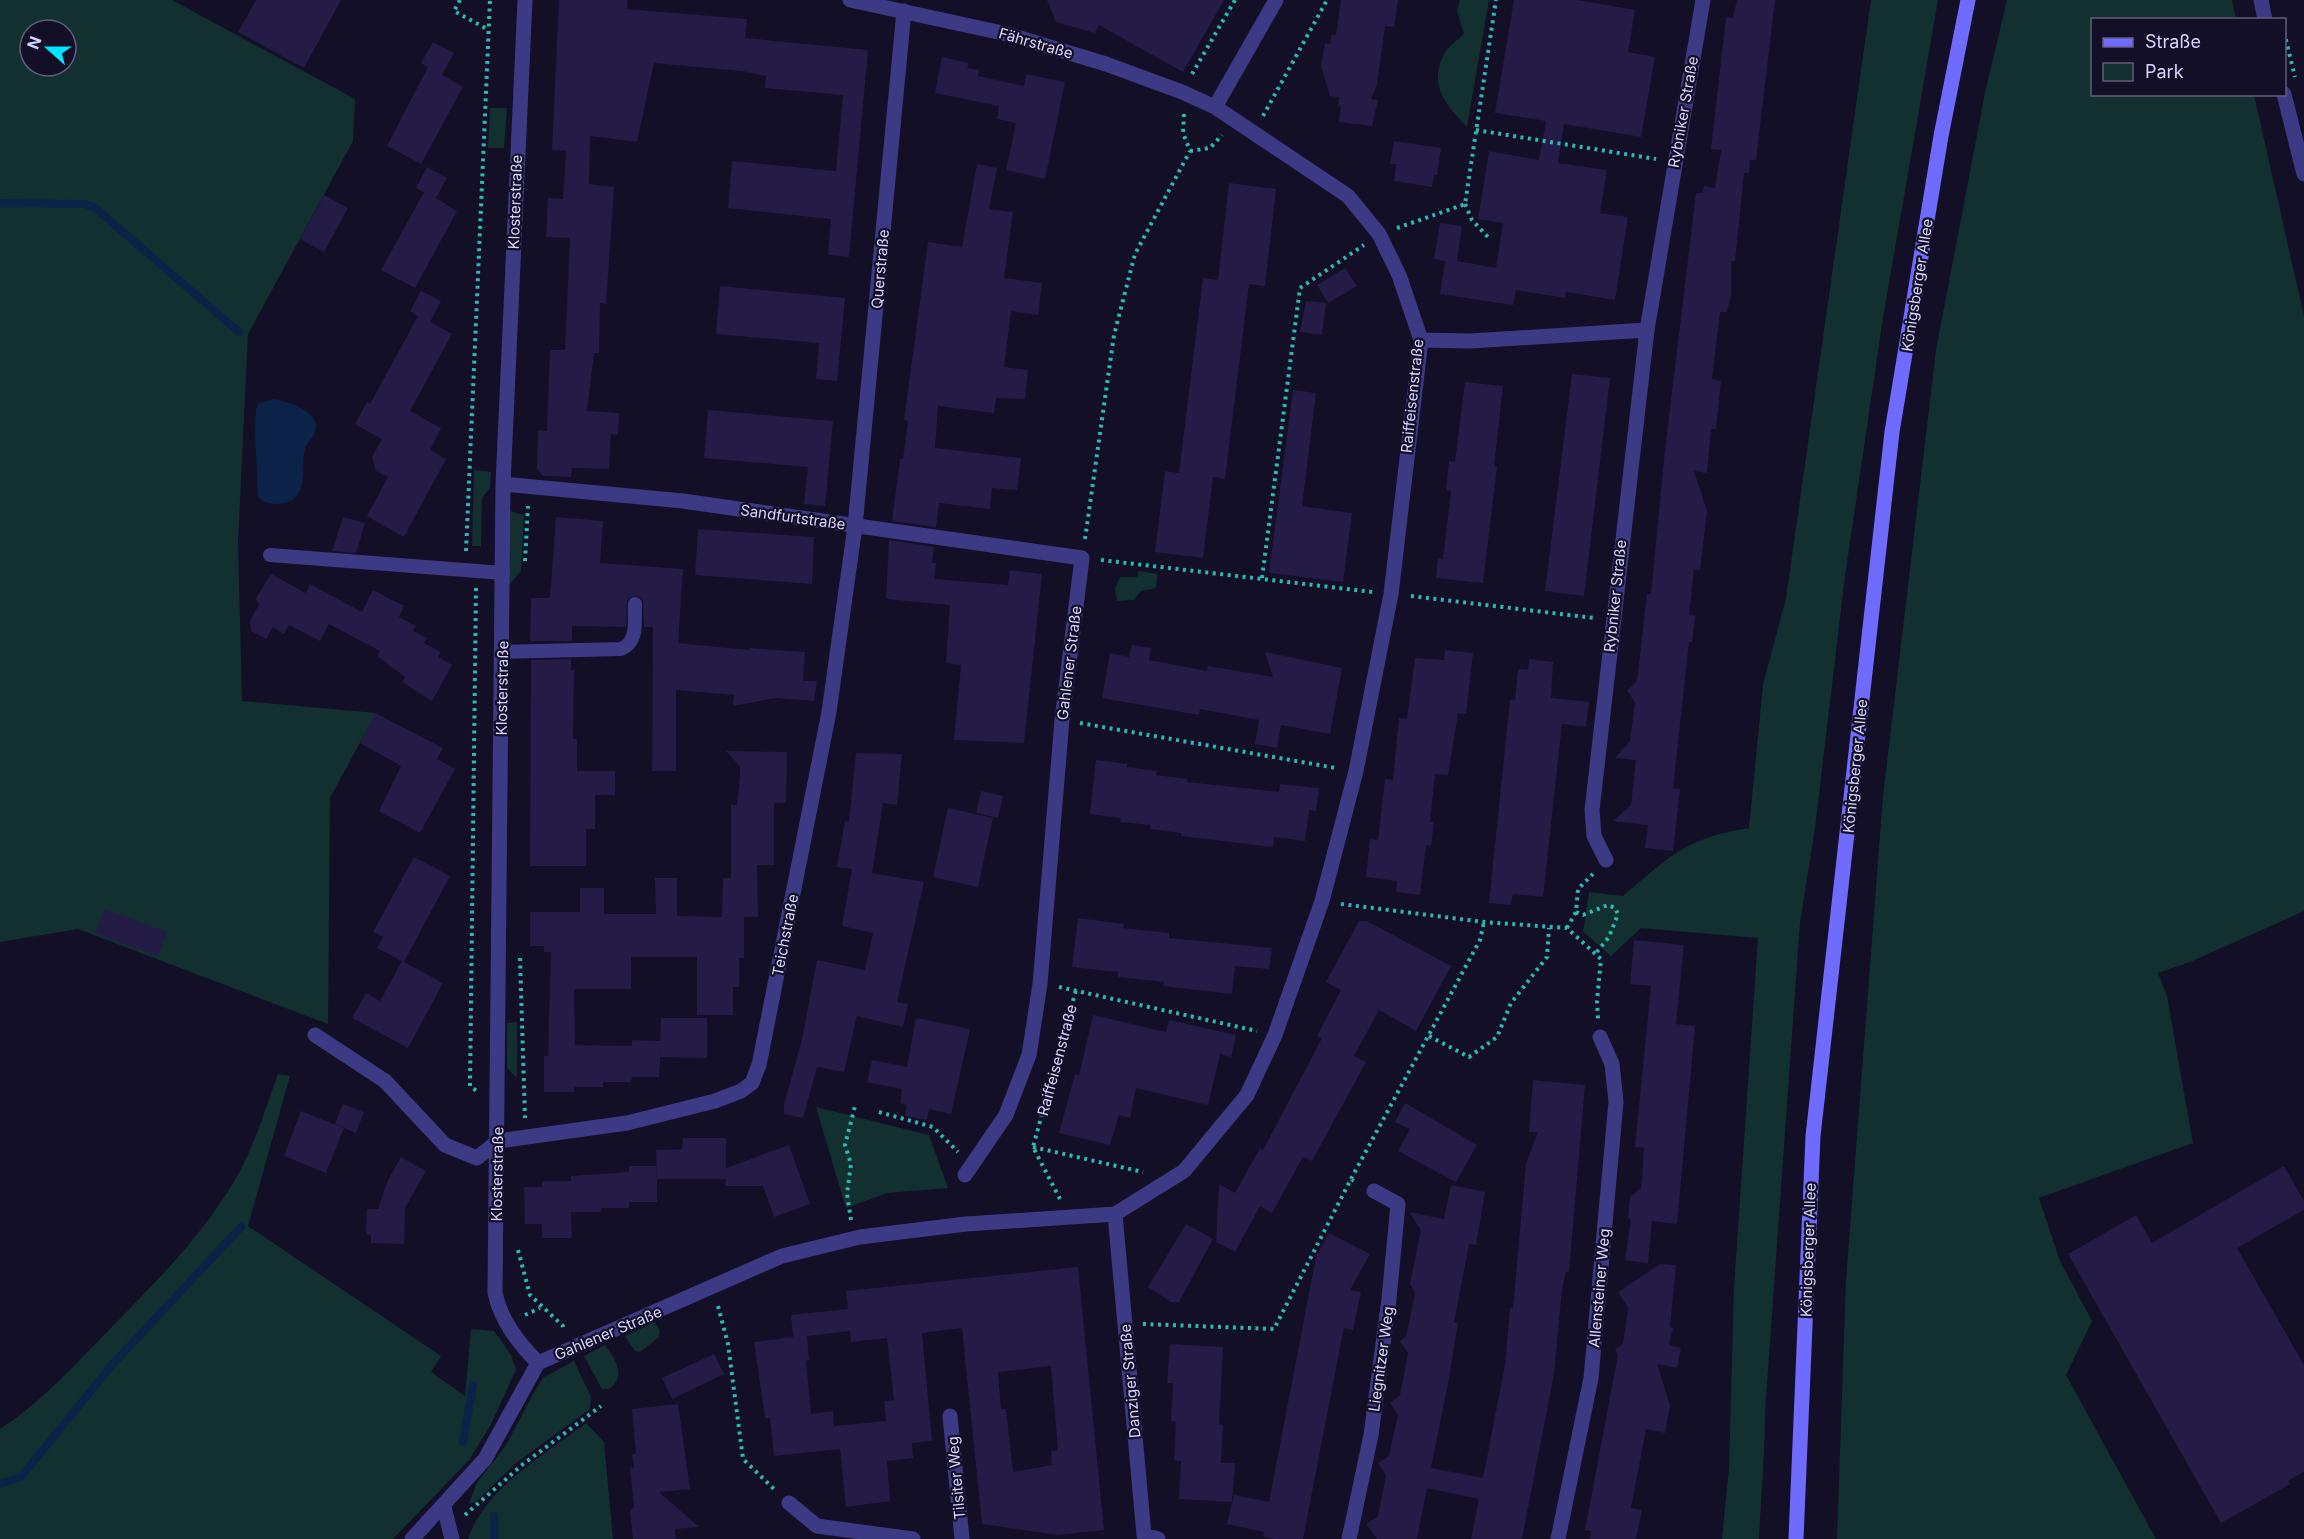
<svg xmlns="http://www.w3.org/2000/svg" width="2304" height="1539" font-family="Inter,sans-serif">
<style>
.green{fill:#12302f;fill-rule:evenodd}
.water{fill:#0c2248}
.lines{fill:none;stroke-linecap:round;stroke-linejoin:round}
.stream{stroke:#0c2248;stroke-width:8}
.building{fill:#241b47;fill-rule:evenodd}
.path{stroke:#2fb8b0;stroke-width:4;stroke-dasharray:3 4.5;stroke-linecap:butt}
.service{stroke:#3d3a85;stroke-width:14}
.minor{stroke:#3d3a85;stroke-width:15}
.tertiary{stroke:#3d3a85;stroke-width:15}
.secondary{stroke:#6f6bff;stroke-width:15}
.labels{text-anchor:middle;dominant-baseline:central;stroke-width:4.5;stroke-linejoin:round;paint-order:stroke}
.street-label{font-size:15px;fill:#d9d4ff;stroke:#130f26}
</style>
<rect width="100%" height="100%" fill="#130f26"/>
<path class="green" d="M 0,0 L 172,0 L 355,99 L 353,141 L 248,334 L 238,541 L 242,701 L 376,713 L 330,798 L 328,1024 L 78,929 L 0,942 ZM 30,30 L 66,30 L 66,66 L 30,66 Z
M 1460,0 L 1489,0 L 1467,127 C 1446,105 1428,86 1444,54 C 1447,47 1458,40 1464,34 L 1457,11 Z
M 1871,0 L 1938,0 L 1883,318 L 1845,576 L 1815,828 L 1800,923 L 1765,1412 C 1765,1455 1761,1496 1759,1539 L 1722,1539 L 1729,1468 L 1734,1287 L 1758,938 L 1641,928 L 1611,956 L 1583,932 L 1589,892 L 1623,896 C 1670,856 1686,838 1749,828 L 1763,685 L 1786,598 Z
M 2007,0 L 2232,0 L 2236,19 L 2092,20 L 2092,94 L 2254,95 L 2304,316 L 2304,911 L 2190,962 L 2158,973 L 2167,996 L 2193,1143 L 2039,1198 L 2060,1261 L 2092,1321 L 2066,1375 L 2156,1539 L 1837,1539 L 1846,1280 L 1883,796 L 1936,350 L 1986,88 Z
M 490,108 L 507,108 L 504,148 L 488,148 Z
M 474,470 L 491,472 L 490,488 L 482,498 L 481,546 L 472,546 Z
M 506,510 L 524,515 L 521,571 L 510,584 L 505,583 Z
M 1139,571 L 1157,574 L 1156,588 L 1141,591 L 1134,600 L 1117,601 L 1115,589 L 1120,577 L 1137,577 Z
M 517,1022 L 517,1078 L 507,1068 L 507,1023 Z
M 278,1074 L 290,1076 L 248,1226 L 441,1356 L 431,1372 L 465,1396 L 471,1329 L 494,1331 L 511,1355 L 516,1370 L 490,1426 L 469,1460 L 393,1539 L 0,1539 L 0,1429 C 39,1404 70,1370 102,1337 C 150,1288 200,1239 235,1180 C 254,1148 265,1109 278,1074 Z
M 816,1107 L 929,1135 L 948,1188 L 887,1193 L 846,1208 Z
M 655,1322 L 660,1331 L 659,1337 L 640,1352 L 635,1351 L 625,1336 Z
M 605,1345 C 615,1359 627,1376 609,1389 L 602,1389 L 584,1356 Z
M 574,1361 L 591,1397 L 590,1409 L 516,1463 L 477,1501 L 469,1504 L 476,1484 L 506,1445 L 537,1387 L 543,1378 Z
M 586,1423 L 604,1442 L 613,1539 L 468,1539 C 485,1487 545,1455 586,1423 Z"/>
<path class="water" d="M 273,399 C 287,401 323,412 315,432 C 312,440 305,444 304,453 C 302,473 308,502 279,504 C 271,504 264,503 258,497 L 255,433 L 256,410 L 259,403 Z"/>
<g class="lines">
<path class="stream" d="M 0,203 L 85,204 L 94,207 L 239,332
M 463,1442 L 473,1385
M 0,1484 L 21,1477 L 111,1366 L 241,1227
M 494,1516 L 494,1539"/>
</g>
<path class="building" d="M 256,0 L 341,0 L 304,68 L 238,32 Z
M 559,0 L 627,0 L 627,9 L 747,19 L 745,38 L 868,50 L 849,257 L 828,255 L 831,219 L 728,208 L 732,161 L 836,171 L 843,95 L 765,88 L 766,76 L 742,71 L 654,63 L 637,142 L 590,136 L 589,184 L 614,187 L 606,304 L 600,303 L 599,353 L 594,353 L 587,411 L 619,413 L 618,435 L 611,434 L 609,469 L 572,468 L 571,477 L 543,476 L 537,469 L 538,430 L 547,431 L 550,350 L 565,350 L 570,238 L 546,237 L 548,198 L 563,199 L 566,151 L 552,150 Z
M 1047,0 L 1224,0 L 1183,72 L 1099,25 L 1095,33 L 1056,22 Z
M 1341,0 L 1398,0 L 1394,27 L 1385,26 L 1377,85 L 1371,99 L 1378,100 L 1372,126 L 1339,122 L 1341,107 L 1338,106 L 1339,97 L 1330,96 L 1321,67 L 1325,43 L 1330,44 L 1332,34 L 1336,35 Z
M 1514,0 L 1577,0 L 1635,10 L 1628,52 L 1655,57 L 1641,137 L 1564,124 L 1558,163 L 1607,170 L 1600,213 L 1628,217 L 1615,300 L 1566,292 L 1565,298 L 1516,290 L 1513,305 L 1440,294 L 1445,261 L 1434,259 L 1440,223 L 1462,226 L 1457,261 L 1496,268 L 1503,223 L 1478,219 L 1489,151 L 1539,160 L 1546,121 L 1495,113 Z
M 1737,0 L 1775,0 L 1756,160 L 1750,160 L 1749,173 L 1744,173 L 1735,261 L 1731,261 L 1731,295 L 1727,312 L 1720,312 L 1712,379 L 1721,381 L 1716,429 L 1711,429 L 1707,473 L 1694,471 L 1707,511 L 1700,570 L 1694,569 L 1689,615 L 1695,616 L 1692,642 L 1689,642 L 1673,788 L 1680,789 L 1673,851 L 1645,848 L 1648,825 L 1613,821 L 1631,805 L 1636,760 L 1615,758 L 1630,741 L 1635,702 L 1627,691 L 1637,681 L 1647,594 L 1651,594 L 1665,450 L 1696,193 L 1703,193 L 1704,186 L 1715,188 L 1721,150 L 1711,149 L 1726,17 L 1733,18 Z
M 433,42 L 454,53 L 442,75 L 463,87 L 421,164 L 387,146 L 428,67 L 421,63 Z
M 942,57 L 969,63 L 967,68 L 979,70 L 978,76 L 1024,86 L 1026,74 L 1065,82 L 1045,179 L 1006,170 L 1016,123 L 997,119 L 999,106 L 935,93 Z
M 1394,141 L 1441,148 L 1437,175 L 1434,175 L 1432,187 L 1394,181 L 1396,164 L 1390,164 Z
M 977,164 L 997,168 L 989,209 L 1013,212 L 1004,278 L 1042,283 L 1038,315 L 1011,311 L 1004,367 L 1028,370 L 1025,399 L 996,398 L 994,413 L 938,406 L 935,448 L 1021,458 L 1017,490 L 992,488 L 990,509 L 939,503 L 936,527 L 892,521 L 900,459 L 903,459 L 908,421 L 904,420 L 928,242 L 962,247 Z
M 427,167 L 447,178 L 436,198 L 457,211 L 415,288 L 381,270 L 424,192 L 416,188 Z
M 1229,183 L 1276,189 L 1265,286 L 1249,284 L 1225,479 L 1213,477 L 1203,558 L 1155,552 L 1165,471 L 1179,473 L 1203,278 L 1218,280 Z
M 324,195 L 348,208 L 324,252 L 300,239 Z
M 1345,268 L 1357,286 L 1328,303 L 1317,285 Z
M 720,286 L 845,298 L 837,381 L 816,379 L 819,343 L 716,334 Z
M 421,291 L 441,301 L 430,322 L 419,316 L 452,334 L 410,411 L 441,428 L 430,450 L 446,459 L 404,537 L 367,516 L 388,477 L 376,471 L 372,457 L 382,439 L 355,424 L 367,402 L 370,404 L 418,316 L 410,311 Z
M 1306,301 L 1326,303 L 1322,335 L 1300,332 Z
M 1572,374 L 1610,378 L 1584,596 L 1545,591 Z
M 1465,382 L 1503,386 L 1494,466 L 1497,467 L 1483,583 L 1436,578 L 1438,558 L 1443,559 L 1451,491 L 1446,490 L 1449,461 L 1455,462 Z
M 1293,390 L 1316,393 L 1302,506 L 1352,513 L 1343,582 L 1269,573 Z
M 708,410 L 833,421 L 825,506 L 804,504 L 808,467 L 704,458 Z
M 343,517 L 365,523 L 356,553 L 332,551 Z
M 556,517 L 603,521 L 600,563 L 683,569 L 678,643 L 749,650 L 749,648 L 805,652 L 803,681 L 817,681 L 814,701 L 776,698 L 733,706 L 734,695 L 676,690 L 676,771 L 652,771 L 653,627 L 644,627 L 643,599 L 635,595 L 627,600 L 626,627 L 572,626 L 572,641 L 530,641 L 531,598 L 550,598 Z
M 698,529 L 814,537 L 812,584 L 695,575 Z
M 889,540 L 934,547 L 932,563 L 936,563 L 934,579 L 1008,585 L 1010,570 L 1042,574 L 1024,743 L 954,740 L 961,665 L 946,663 L 950,605 L 886,599 Z
M 271,574 L 306,593 L 310,584 L 362,612 L 373,590 L 404,606 L 399,617 L 416,626 L 413,631 L 427,638 L 424,643 L 441,652 L 438,657 L 452,665 L 432,701 L 402,682 L 405,677 L 377,656 L 380,651 L 329,624 L 320,641 L 289,625 L 284,634 L 273,627 L 266,639 L 251,631 L 250,620 L 259,605 L 256,598 Z
M 1132,645 L 1151,648 L 1149,660 L 1207,671 L 1208,666 L 1273,677 L 1265,652 L 1342,668 L 1330,734 L 1281,725 L 1277,748 L 1255,744 L 1259,720 L 1200,709 L 1199,715 L 1102,698 L 1110,653 L 1129,657 Z
M 1445,650 L 1473,653 L 1466,714 L 1458,713 L 1448,775 L 1435,774 L 1430,822 L 1434,822 L 1431,846 L 1426,845 L 1420,895 L 1396,892 L 1397,881 L 1366,877 L 1370,839 L 1378,840 L 1385,779 L 1393,780 L 1399,718 L 1407,719 L 1415,658 L 1444,660 Z
M 571,659 L 571,670 L 574,670 L 573,739 L 577,739 L 577,771 L 615,771 L 615,795 L 595,795 L 595,829 L 586,829 L 586,866 L 530,866 L 531,660 Z
M 1529,659 L 1553,662 L 1551,698 L 1589,702 L 1586,727 L 1562,724 L 1543,897 L 1513,894 L 1511,905 L 1489,903 L 1510,700 L 1515,700 L 1518,669 L 1528,670 Z
M 375,713 L 443,748 L 437,759 L 455,769 L 420,833 L 379,811 L 401,766 L 360,743 Z
M 726,751 L 787,752 L 786,803 L 774,803 L 774,865 L 757,865 L 758,917 L 744,917 L 744,958 L 739,958 L 739,987 L 733,987 L 733,1015 L 697,1015 L 697,957 L 631,957 L 631,989 L 574,989 L 575,1045 L 632,1046 L 632,1040 L 660,1041 L 661,1018 L 707,1018 L 707,1058 L 661,1057 L 661,1051 L 659,1077 L 632,1077 L 631,1082 L 603,1082 L 603,1087 L 574,1087 L 574,1092 L 544,1092 L 544,1056 L 548,1056 L 551,952 L 544,952 L 544,946 L 530,946 L 530,912 L 580,912 L 580,888 L 604,888 L 604,914 L 656,914 L 655,878 L 677,878 L 677,916 L 722,917 L 723,878 L 731,878 L 731,805 L 737,805 L 740,777 L 740,766 Z
M 856,753 L 902,754 L 897,805 L 883,803 L 872,873 L 924,882 L 897,1002 L 908,1004 L 903,1027 L 857,1016 L 844,1072 L 817,1067 L 803,1118 L 784,1114 L 784,1105 L 802,1039 L 817,960 L 865,970 L 873,933 L 842,926 L 852,869 L 837,867 L 845,821 L 849,822 Z
M 1096,760 L 1127,764 L 1127,767 L 1157,771 L 1156,775 L 1188,779 L 1187,782 L 1279,792 L 1280,784 L 1319,788 L 1316,811 L 1309,810 L 1305,841 L 1274,837 L 1273,847 L 1181,836 L 1181,833 L 1150,829 L 1151,825 L 1120,822 L 1121,818 L 1090,814 Z
M 981,791 L 1003,796 L 998,818 L 976,813 Z
M 948,808 L 993,818 L 978,887 L 933,877 Z
M 414,857 L 450,876 L 404,962 L 443,983 L 408,1048 L 352,1018 L 366,993 L 380,1001 L 402,961 L 377,948 L 383,937 L 373,932 Z
M 104,909 L 167,932 L 158,956 L 95,933 Z
M 1078,918 L 1124,924 L 1123,928 L 1169,933 L 1169,938 L 1272,948 L 1269,969 L 1235,966 L 1232,994 L 1163,986 L 1164,982 L 1118,977 L 1118,972 L 1072,967 Z
M 1359,921 L 1367,921 L 1451,966 L 1416,1031 L 1379,1010 L 1354,1056 L 1366,1062 L 1312,1161 L 1303,1157 L 1272,1213 L 1260,1206 L 1235,1252 L 1216,1242 L 1219,1184 L 1235,1193 L 1260,1148 L 1263,1150 L 1310,1061 L 1322,1038 L 1317,1036 L 1341,990 L 1326,982 Z
M 1634,940 L 1684,945 L 1676,1024 L 1695,1026 L 1677,1224 L 1652,1221 L 1648,1263 L 1625,1260 L 1631,1219 L 1628,1219 L 1630,1197 L 1641,1188 L 1642,1178 L 1644,1148 L 1635,1147 L 1651,986 L 1630,984 Z
M 1093,1015 L 1166,1032 L 1169,1020 L 1236,1035 L 1231,1057 L 1220,1054 L 1208,1105 L 1136,1088 L 1130,1118 L 1119,1115 L 1110,1145 L 1059,1133 L 1075,1074 L 1079,1075 Z
M 916,1018 L 970,1029 L 951,1114 L 929,1109 L 927,1120 L 905,1116 L 907,1105 L 900,1103 L 902,1089 L 867,1082 L 872,1060 L 907,1067 Z
M 1533,1080 L 1585,1085 L 1569,1272 L 1566,1272 L 1562,1289 L 1554,1374 L 1522,1539 L 1471,1539 L 1479,1499 L 1427,1488 L 1417,1539 L 1377,1539 L 1366,1524 L 1378,1516 L 1386,1475 L 1378,1463 L 1389,1456 L 1398,1415 L 1390,1403 L 1400,1395 L 1408,1353 L 1400,1341 L 1406,1337 L 1415,1293 L 1410,1284 L 1421,1230 L 1409,1212 L 1444,1219 L 1451,1185 L 1485,1192 L 1476,1245 L 1469,1244 L 1454,1323 L 1458,1323 L 1448,1384 L 1431,1468 L 1483,1478 L 1505,1365 L 1510,1308 L 1513,1308 L 1526,1163 L 1538,1132 L 1529,1132 Z
M 1405,1103 L 1477,1145 L 1456,1182 L 1398,1151 L 1410,1129 L 1395,1122 Z
M 343,1104 L 364,1112 L 356,1133 L 335,1124 Z
M 301,1111 L 344,1128 L 326,1173 L 284,1156 Z
M 683,1138 L 726,1138 L 726,1168 L 789,1145 L 810,1204 L 774,1217 L 763,1186 L 725,1186 L 726,1179 L 657,1179 L 656,1150 L 682,1149 Z
M 401,1157 L 426,1171 L 405,1208 L 404,1244 L 371,1243 L 371,1235 L 366,1234 L 367,1209 L 378,1209 L 388,1180 Z
M 629,1166 L 657,1166 L 657,1202 L 629,1202 L 629,1208 L 601,1208 L 600,1212 L 571,1212 L 572,1238 L 542,1238 L 542,1224 L 525,1224 L 524,1187 L 542,1187 L 542,1181 L 571,1181 L 571,1176 L 629,1172 Z
M 2284,1166 L 2304,1201 L 2304,1210 L 2237,1248 L 2304,1365 L 2304,1472 L 2288,1481 L 2290,1484 L 2221,1523 L 2068,1254 L 2136,1215 L 2152,1243 Z
M 1186,1224 L 1213,1239 L 1179,1302 L 1171,1302 L 1148,1287 Z
M 1329,1233 L 1370,1254 L 1350,1290 L 1361,1292 L 1353,1330 L 1344,1328 L 1343,1332 L 1303,1539 L 1274,1539 L 1263,1537 L 1264,1532 L 1227,1524 L 1234,1495 L 1269,1502 L 1316,1257 Z
M 1660,1264 L 1676,1265 L 1670,1327 L 1673,1328 L 1669,1345 L 1681,1348 L 1677,1368 L 1657,1364 L 1670,1405 L 1665,1433 L 1646,1429 L 1631,1508 L 1642,1510 L 1636,1539 L 1590,1539 L 1591,1531 L 1585,1530 L 1618,1355 L 1615,1350 L 1623,1344 L 1628,1307 L 1618,1292 Z
M 1078,1267 L 1104,1530 L 1058,1535 L 982,1524 L 962,1328 L 922,1333 L 932,1441 L 912,1443 L 913,1458 L 887,1461 L 890,1501 L 846,1507 L 840,1449 L 774,1456 L 770,1418 L 765,1418 L 754,1342 L 793,1337 L 791,1315 L 848,1309 L 846,1291 ZM 850,1331 L 851,1342 L 887,1338 L 894,1400 L 884,1401 L 886,1421 L 834,1426 L 833,1411 L 811,1414 L 806,1361 L 809,1360 L 807,1336 ZM 1051,1366 L 1058,1450 L 1051,1451 L 1052,1465 L 1013,1472 L 1006,1409 L 1001,1409 L 998,1372 Z
M 1170,1344 L 1223,1347 L 1219,1424 L 1223,1425 L 1221,1463 L 1235,1463 L 1232,1502 L 1179,1499 L 1181,1461 L 1174,1460 L 1176,1422 L 1171,1421 L 1173,1383 L 1167,1383 Z
M 714,1354 L 724,1374 L 672,1399 L 662,1378 Z
M 678,1404 L 690,1489 L 659,1492 L 699,1527 L 675,1529 L 676,1539 L 633,1539 L 630,1511 L 634,1507 L 630,1467 L 634,1468 L 632,1454 L 636,1454 L 632,1409 Z"/>
<g class="lines">
<path class="path" d="M 460,0 L 454,11 L 489,30
M 2284,32 L 2295,77
M 1192,74 L 1235,0
M 1184,114 L 1183,133 L 1190,151
M 1263,116 L 1327,0
M 1476,130 L 1656,159
M 1190,151 L 1210,148 L 1222,135
M 1465,204 L 1472,220 L 1488,237
M 1397,228 L 1465,204 L 1496,0
M 1085,539 L 1114,335 L 1135,254 L 1190,151
M 466,551 L 490,0
M 1101,560 L 1373,592
M 525,561 L 528,506
M 1262,578 L 1300,288 L 1364,245
M 476,588 L 470,1086 L 478,1092
M 1411,596 L 1594,618
M 1080,723 L 1336,768
M 1341,904 L 1484,922 L 1567,928 L 1601,959 L 1597,1001 L 1598,1019
M 1576,912 L 1583,915 L 1608,905 L 1615,908 L 1618,914 L 1609,937 L 1596,953
M 1567,928 L 1576,912 L 1578,889 L 1593,874
M 520,958 L 525,1118
M 1059,987 L 1257,1031
M 1429,1036 L 1469,1057 L 1497,1037 L 1511,1003 L 1547,957 L 1549,928
M 879,1112 L 933,1127 L 958,1152
M 1033,1147 L 1143,1172
M 1351,1179 L 1480,940 L 1484,922
M 1060,1199 L 1033,1147 L 1076,990
M 851,1220 L 847,1194 L 851,1164 L 845,1145 L 855,1106
M 518,1250 L 530,1295 L 563,1326 L 565,1331
M 718,1306 L 728,1344 L 743,1459 L 775,1490
M 525,1315 L 540,1308
M 1143,1324 L 1274,1329 L 1351,1179 L 1356,1182
M 465,1515 L 522,1465 L 601,1406"/>
<path class="service" d="M 270,555 L 503,573
M 502,652 L 621,649 C 639,642 634,620 635,604"/>
<path class="minor" d="M 525,0 L 503,484 L 495,1293 C 501,1321 518,1342 538,1363
M 1215,107 L 1276,0
M 1421,340 L 1471,341 L 1647,330
M 503,484 L 683,501 L 1082,558 L 1062,720 L 1040,984 L 1029,1055 L 1006,1115 L 965,1175
M 1606,860 L 1594,836 L 1592,810 L 1647,330 L 1703,0
M 315,1035 L 385,1081 L 445,1145 L 477,1158 L 498,1141 L 627,1123 L 715,1101 L 741,1091 L 752,1083 L 759,1065 L 829,712 L 855,526 L 904,11
M 1115,1214 L 1144,1535 L 1158,1539
M 950,1416 L 962,1539
M 789,1503 L 817,1526 L 913,1539
M 444,1507 L 452,1539
M 412,1539 L 485,1459 L 538,1363 L 782,1256 L 860,1237 L 966,1224 L 1115,1214 L 1184,1171 L 1247,1095 L 1275,1035 L 1322,901 L 1356,771 L 1391,594 L 1421,340 L 1399,275 L 1379,234 L 1348,196 L 1215,107 L 1182,92 L 1106,64 L 1007,34 L 850,0
M 1349,1539 L 1371,1435 L 1389,1299 L 1398,1204 L 1374,1191
M 1558,1539 L 1591,1378 L 1616,1102 L 1612,1064 L 1600,1037"/>
<path class="tertiary" d="M 2261,0 L 2265,20
M 2284,94 L 2304,174"/>
<path class="secondary" d="M 1796,1539 L 1813,1136 L 1892,432 L 1941,136 L 1968,0"/>
</g>
<g class="labels">
<g class="street-label">
<text transform="translate(1036 43) rotate(16)">Fährstraße</text>
<text transform="translate(1683 112) rotate(-80)">Rybniker Straße</text>
<text transform="translate(515 202) rotate(-88)">Klosterstraße</text>
<text transform="translate(880 269) rotate(-85)">Querstraße</text>
<text transform="translate(1917 285) rotate(-81)">Königsberger Allee</text>
<text transform="translate(1412 396) rotate(-84)">Raiffeisenstraße</text>
<text transform="translate(793 517) rotate(8)">Sandfurtstraße</text>
<text transform="translate(1615 596) rotate(-84)">Rybniker Straße</text>
<text transform="translate(1069 663) rotate(-83)">Gahlener Straße</text>
<text transform="translate(502 688) rotate(-89)">Klosterstraße</text>
<text transform="translate(1855 766) rotate(-84)">Königsberger Allee</text>
<text transform="translate(785 935) rotate(-79)">Teichstraße</text>
<text transform="translate(1057 1060) rotate(-75)">Raiffeisenstraße</text>
<text transform="translate(497 1174) rotate(-89)">Klosterstraße</text>
<text transform="translate(1808 1250) rotate(-88)">Königsberger Allee</text>
<text transform="translate(1599 1288) rotate(-85)">Allensteiner Weg</text>
<text transform="translate(608 1333) rotate(-23)">Gahlener Straße</text>
<text transform="translate(1381 1359) rotate(-82)">Liegnitzer Weg</text>
<text transform="translate(1130 1381) rotate(-95)">Danziger Straße</text>
<text transform="translate(956 1478) rotate(-95)">Tilsiter Weg</text>
</g>
</g>
<rect x="2091" y="18" width="195" height="78" fill="#130f26" stroke="#625e7d" stroke-width="1.5"/>
<rect x="2103" y="38" width="30" height="9" fill="#6f6bff" stroke="#625e7d" stroke-width="1.5"/>
<text x="2145" y="48" font-size="18" fill="#d9d4ff">Straße</text>
<rect x="2103" y="63" width="30" height="18" fill="#12302f" stroke="#625e7d" stroke-width="1.5"/>
<text x="2145" y="78" font-size="18" fill="#d9d4ff">Park</text>
<g transform="translate(48 48) rotate(291)"><circle r="28" fill="#130f26" stroke="#625e7d" stroke-width="1.5"/>
<path d="M0-4.5L10 22L0 15L-10 22Z" fill="#00e5ff"/>
<text y="-9" font-size="16" font-weight="bold" text-anchor="middle" fill="#d9d4ff">N</text>
</g>
</svg>
